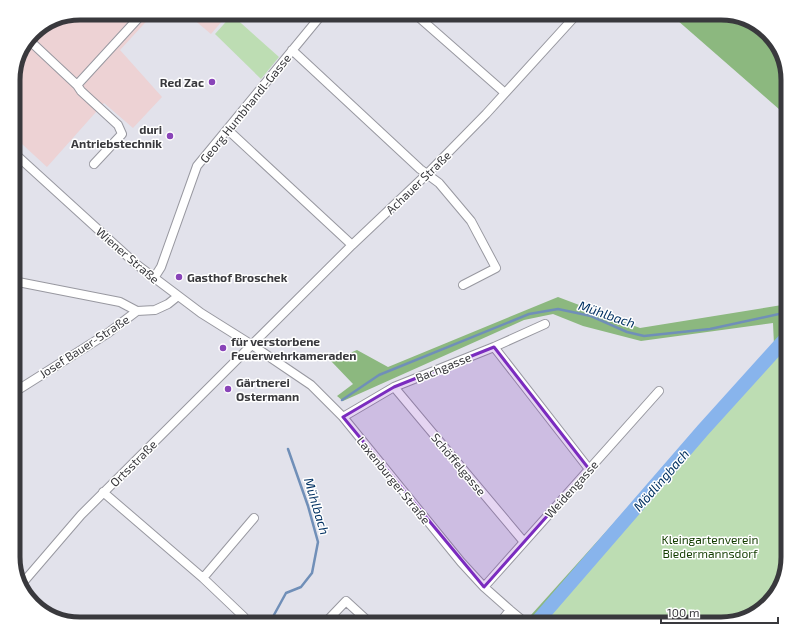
<svg xmlns="http://www.w3.org/2000/svg" width="801" height="637" font-family="'Exo 2',sans-serif">
<style>
.commercial{fill:#edd2d4}
.green{fill:#bdddb3}
.forest{fill:#8cb87f}
.lines{fill:none;stroke-linecap:round;stroke-linejoin:round}
.stream{stroke:#708fb8;stroke-width:2.5}
.river{stroke:#88b4ec;stroke-width:14}
.minor-casing{stroke:#9898a0;stroke-width:10}
.minor{stroke:#fff;stroke-width:8}
.marked{fill:#7b2cbf;fill-opacity:0.2;stroke:#7b2cbf;stroke-width:3;stroke-linejoin:round}
.poi-dot{fill:#8944b8;stroke:#fff;stroke-width:1.5}
.labels{text-anchor:middle;dominant-baseline:central;stroke-width:3;stroke-linejoin:round;paint-order:stroke}
.poi-label{font-size:12px;font-weight:bold;fill:#39393d;stroke:#fff;text-anchor:start}
.street-label{font-size:12px;fill:#39393d;stroke:#fff}
.park-label{font-size:12px;fill:#133d00;stroke:#fff}
.water-label{font-size:13px;font-style:italic;fill:#033263;stroke:#fff}
.rim{fill:none;stroke:#39393d;stroke-width:5}
</style>
<rect width="100%" height="100%" fill="#e2e2eb"/>
<path class="commercial" d="M 80,13 L 154,13 L 120,50 L 162,97 L 133,128 L 104,103 L 47,167 L 22,144 L 13,154 L 13,75 L 36,30 Z
M 186,13 L 229,13 L 211,34 Z"/>
<path class="green" d="M 232,15 L 279,57 L 261,79 L 215,34 Z
M 788,342 L 788,558 L 772,601 L 751,617 L 721,624 L 546,624 L 544,623 L 587,569 Z"/>
<path class="forest" d="M 669,13 L 722,13 L 749,23 L 783,58 L 788,80 L 788,117 Z
M 558,297 L 640,328 L 788,304 L 788,342 L 587,569 L 544,623 L 531,615 L 774,345 L 773,323 L 641,341 L 583,326 L 553,314 L 524,320 L 343,401 L 337,396 L 353,384 L 331,361 L 357,350 L 388,367 Z"/>
<g class="lines">
<path class="stream" d="M 342,400 L 379,375 L 529,314 L 558,309 L 591,316 L 627,332 L 644,336 L 710,329 L 788,312
M 269,624 L 286,593 L 301,587 L 312,573 L 318,542 L 308,506 L 288,449"/>
<path class="river" d="M 535,624 L 703,430 L 788,336"/>
<defs>
<path id="minor" d="M 414,13 L 505,93
M 30,41 L 77,85 L 81,91 L 118,125 L 122,134 L 94,164
M 292,50 L 420,169 L 439,183 L 471,221 L 496,268 L 463,285
M 77,85 L 143,13
M 228,130 L 352,245
M 13,152 L 136,264 L 201,313 L 252,345 L 311,385 L 343,417 L 461,562 L 484,587 L 510,610 L 527,624
M 154,278 L 161,267 L 197,166 L 323,13
M 13,281 L 120,302 L 137,311
M 494,347 L 589,469
M 394,387 L 524,542
M 13,393 L 108,333 L 137,311 L 155,310 L 168,304 L 178,296
M 343,417 L 394,387 L 494,347 L 545,324
M 103,492 L 203,578 L 244,617
M 203,578 L 254,518
M 20,586 L 81,515 L 352,245 L 427,174 L 486,114 L 578,13
M 484,587 L 659,391
M 324,624 L 346,601 L 371,624
M 499,624 L 510,610"/>
</defs>
<use href="#minor" class="minor-casing"/>
<use href="#minor" class="minor"/>
</g>
<path class="marked" d="M 494,347 L 589,469 L 484,587 L 343,417 L 394,387 Z"/>
<g class="poi-dot">
<circle cx="212" cy="82" r="4"/>
<circle cx="170" cy="136" r="4"/>
<circle cx="179" cy="277" r="4"/>
<circle cx="223" cy="348" r="4"/>
<circle cx="228" cy="389" r="4"/>
</g>
<g class="labels">
<g class="poi-label">
<text x="204" y="82" text-anchor="end">Red Zac</text>
<text x="162" y="129" text-anchor="end">duri<tspan x="162" dy="14">Antriebstechnik</tspan></text>
<text x="187" y="277">Gasthof Broschek</text>
<text x="231" y="341">für verstorbene<tspan x="231" dy="14">Feuerwehrkameraden</tspan></text>
<text x="236" y="382">Gärtnerei<tspan x="236" dy="14">Ostermann</tspan></text>
</g>
<g class="street-label">
<text transform="translate(245 108) rotate(-51)">Georg Humbhandl-Gasse</text>
<text transform="translate(418 182) rotate(-44)">Achauer Straße</text>
<text transform="translate(128 255) rotate(41)">Wiener Straße</text>
<text transform="translate(84 346) rotate(-33)">Josef Bauer-Straße</text>
<text transform="translate(443 367) rotate(-22)">Bachgasse</text>
<text transform="translate(133 463) rotate(-45)">Ortsstraße</text>
<text transform="translate(459 464) rotate(50)">Schöffelgasse</text>
<text transform="translate(394 480) rotate(51)">Laxenburger Straße</text>
<text transform="translate(571 489) rotate(-48)">Weidengasse</text>
</g>
<g class="park-label">
<text x="710" y="539">Kleingartenverein<tspan x="710" dy="14">Biedermannsdorf</tspan></text>
</g>
<g class="water-label">
<text transform="translate(607 314) rotate(19)">Mühlbach</text>
<text transform="translate(661 480) rotate(-49)">Mödlingbach</text>
<text transform="translate(317 506) rotate(73)">Mühlbach</text>
</g>
</g>
<path d="M0 0H801V637H0ZM80 20H721A60 60 0 0 1 781 80V557A60 60 0 0 1 721 617H80A60 60 0 0 1 20 557V80A60 60 0 0 1 80 20Z" fill="#fff" fill-rule="evenodd"/>
<path class="rim" d="M80 20H721A60 60 0 0 1 781 80V557A60 60 0 0 1 721 617H80A60 60 0 0 1 20 557V80A60 60 0 0 1 80 20Z"/>
<path d="M661 617v6h117v-6" fill="none" stroke="#39393d" stroke-width="2"/>
<text x="667" y="617" font-size="12" fill="#39393d" stroke="#ffffff" stroke-width="3" paint-order="stroke">100 m</text>
</svg>
